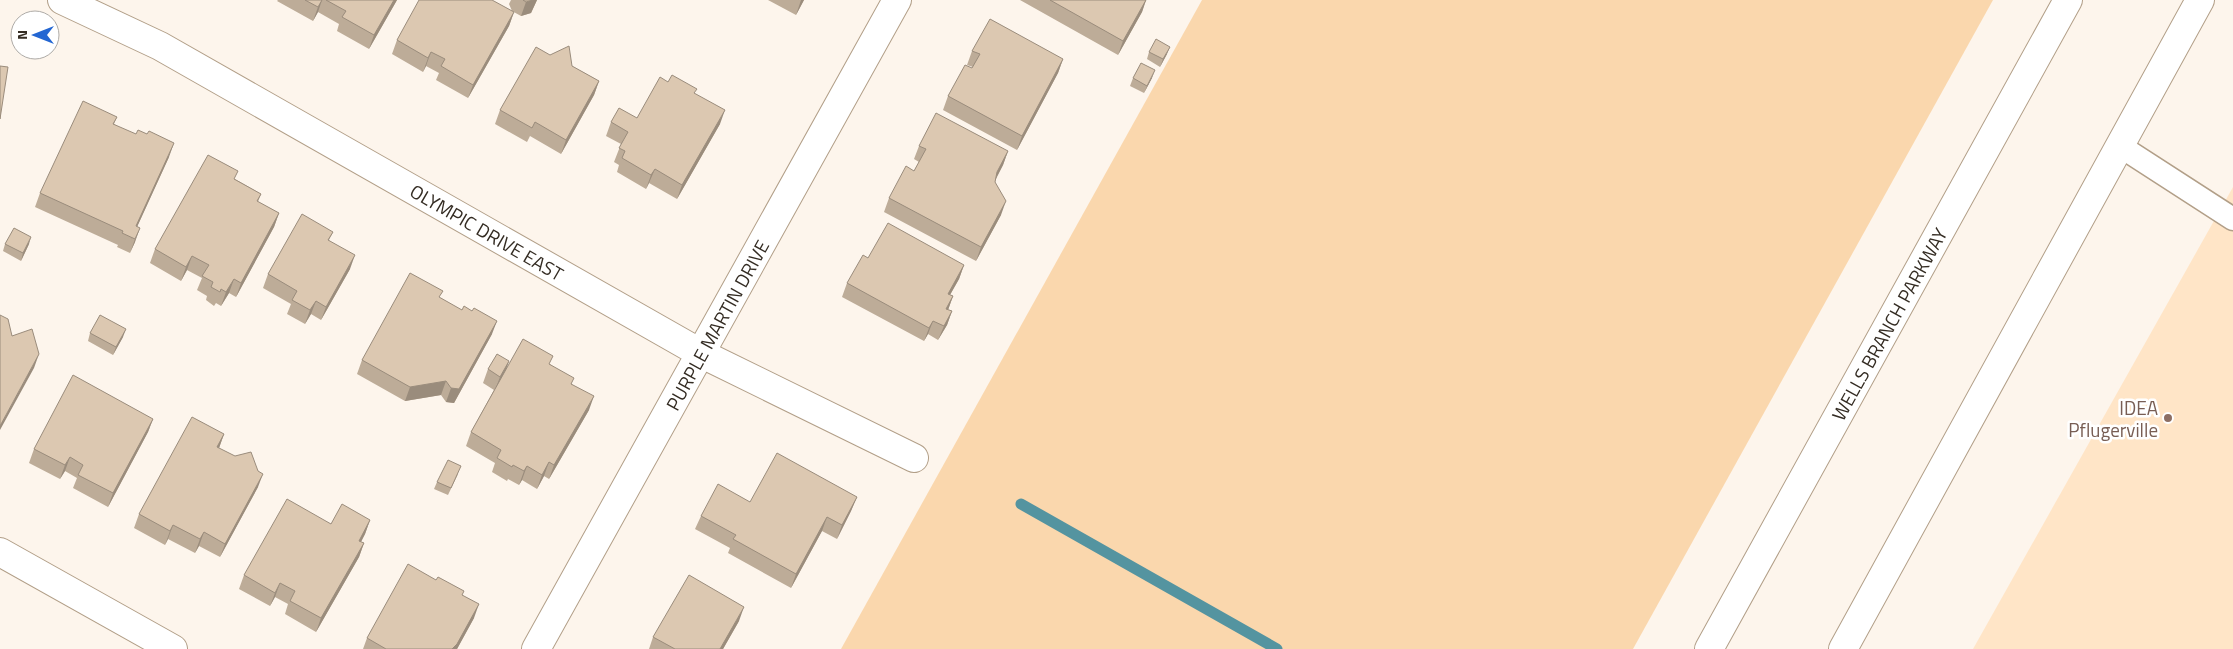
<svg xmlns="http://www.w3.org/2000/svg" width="2233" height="649" font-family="'Titillium Web',sans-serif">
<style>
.built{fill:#ffe5c7}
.green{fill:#fad7ad}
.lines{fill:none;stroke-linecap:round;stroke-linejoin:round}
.stream{stroke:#5494a0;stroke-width:11}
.service-casing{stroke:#b29f88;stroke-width:25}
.minor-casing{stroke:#b29f88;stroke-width:30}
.tertiary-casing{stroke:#b29f88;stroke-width:30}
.service{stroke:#fff;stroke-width:22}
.minor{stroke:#fff;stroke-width:28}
.tertiary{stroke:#fff;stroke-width:28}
.wall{fill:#bdac98}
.shaded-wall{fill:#9a8c7c}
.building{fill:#dcc8b1;stroke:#9a8c7c}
.education-dot{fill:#8d6e63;stroke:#fff;stroke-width:2}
.labels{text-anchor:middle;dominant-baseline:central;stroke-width:5;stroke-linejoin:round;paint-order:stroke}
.street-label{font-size:19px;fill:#342c23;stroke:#fff}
.education-label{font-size:19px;fill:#785e54;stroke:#fff;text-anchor:end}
</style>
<rect width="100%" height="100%" fill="#fdf5ec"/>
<path class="built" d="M 2233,187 L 2233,649 L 1973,649 Z"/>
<path class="green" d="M 1202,0 L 1993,0 L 1633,649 L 841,649 Z"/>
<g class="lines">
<path class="stream" d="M 1021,504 L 1277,649"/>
<defs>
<path id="service" d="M 2120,146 L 2233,219"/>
<path id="minor" d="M 62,0 L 160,46 L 702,354 L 914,458
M 0,552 L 173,649
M 536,649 L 897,0"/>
<path id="tertiary" d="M 1709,649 L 2068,0
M 1843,649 L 2200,0"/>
</defs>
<use href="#service" class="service-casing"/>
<use href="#minor" class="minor-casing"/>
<use href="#tertiary" class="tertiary-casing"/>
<use href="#service" class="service"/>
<use href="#minor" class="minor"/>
<use href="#tertiary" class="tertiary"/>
</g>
<path class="wall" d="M 278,0 L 397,0 L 369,49 L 337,31 L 339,24 L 318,12 L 313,21 L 277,1 Z
M 511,0 L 537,0 L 531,13 L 521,16 L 512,11 L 509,4 Z
M 768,0 L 804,0 L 796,15 Z
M 1020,0 L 1146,0 L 1142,12 L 1118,55 Z
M 514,12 L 509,26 L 468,98 L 436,80 L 439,73 L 426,66 L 423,72 L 392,54 L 397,40 Z
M 972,51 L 1063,59 L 1058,73 L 1017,150 L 943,110 L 948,96 L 973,67 L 967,65 Z
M 1149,52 L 1167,54 L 1160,67 L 1147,59 Z
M 550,55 L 572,66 L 599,81 L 594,95 L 561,154 L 530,136 L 527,142 L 495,124 L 500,110 Z
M 1133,78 L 1152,78 L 1144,93 L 1130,86 Z
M 668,82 L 695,94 L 720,124 L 677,199 L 649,183 L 646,189 L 617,172 L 619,165 L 614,162 L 621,144 L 606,136 L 611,122 L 637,118 Z
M 117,117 L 114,124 L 169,157 L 137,227 L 135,242 L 130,253 L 117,247 L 118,245 L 35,207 L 40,193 Z
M 919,146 L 1008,151 L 1003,165 L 996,179 L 995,182 L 1001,215 L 976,261 L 884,212 L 889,198 L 914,171 L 919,162 L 914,159 Z
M 235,179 L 261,194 L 258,202 L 279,213 L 274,227 L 236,297 L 229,293 L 221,306 L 216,303 L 214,306 L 206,300 L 207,296 L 197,290 L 202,278 L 187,270 L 181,281 L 150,263 L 155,249 Z
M 333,232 L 329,240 L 350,269 L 321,320 L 311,314 L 305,324 L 287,314 L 291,304 L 263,288 L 268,274 Z
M 5,244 L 29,244 L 21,261 L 3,251 Z
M 964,265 L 959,279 L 950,295 L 953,296 L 948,310 L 952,311 L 947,325 L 938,340 L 928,334 L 924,341 L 842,297 L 847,283 Z
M 441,298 L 492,334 L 454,403 L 446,402 L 441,395 L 405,401 L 357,374 L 362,360 Z
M 90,333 L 123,337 L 113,355 L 88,341 Z
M 509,361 L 506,370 L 550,364 L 572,384 L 589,410 L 549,479 L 544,476 L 537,489 L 522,480 L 519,485 L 508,479 L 507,481 L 492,472 L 495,463 L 466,446 L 471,432 L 494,390 L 483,383 L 488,369 Z
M 153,419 L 148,432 L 108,507 L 73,488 L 77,478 L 65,471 L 60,479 L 29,463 L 34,449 Z
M 224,434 L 219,448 L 258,487 L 220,557 L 199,546 L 195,553 L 168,539 L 165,545 L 134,528 L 139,514 Z
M 458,474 L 448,495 L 434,489 L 437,482 Z
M 857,497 L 851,511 L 837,539 L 822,531 L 791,588 L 728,553 L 730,548 L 695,529 L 701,516 L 750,502 Z
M 370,520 L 365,534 L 361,542 L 364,543 L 359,557 L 316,632 L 285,614 L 288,604 L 275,597 L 270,606 L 239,589 L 244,575 L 331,524 Z
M 463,595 L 474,618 L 457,649 L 363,649 L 367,638 Z
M 739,621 L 723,649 L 649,649 L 653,637 Z"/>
<path class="shaded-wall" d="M 322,0 L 318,12 L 313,21 L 318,7 Z
M 394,0 L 397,0 L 369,49 L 374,35 Z
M 533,0 L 537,0 L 531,13 L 521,16 L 526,2 Z
M 801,0 L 804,0 L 796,15 Z
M 1146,0 L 1142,12 L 1118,55 L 1123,41 Z
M 514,12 L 509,26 L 468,98 L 473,85 Z
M 1170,47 L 1167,54 L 1160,67 L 1163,59 Z
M 431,52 L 426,66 L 423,72 L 428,58 Z
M 1063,59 L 1058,73 L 1017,150 L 1022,136 Z
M 1155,70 L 1152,78 L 1144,93 L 1147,86 Z
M 599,81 L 594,95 L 561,154 L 566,140 Z
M 725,110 L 720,124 L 677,199 L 682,185 Z
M 174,143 L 169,157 L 131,240 L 136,226 Z
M 1008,151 L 1003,165 L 992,186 L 997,172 Z
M 655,169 L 649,183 L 646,189 L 651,175 Z
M 1006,201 L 1001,215 L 976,261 L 981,247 Z
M 279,213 L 274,227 L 236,297 L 241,283 Z
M 140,228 L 135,242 L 130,253 L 135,239 Z
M 31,237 L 29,244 L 21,261 L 23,253 Z
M 355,255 L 350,269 L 321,320 L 326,307 Z
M 192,256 L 187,270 L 181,281 L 186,267 Z
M 964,265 L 959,279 L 943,307 L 948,294 Z
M 234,279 L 229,293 L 221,306 L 226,292 Z
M 953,296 L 948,310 L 946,309 Z
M 316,301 L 311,314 L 305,324 L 310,310 Z
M 952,311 L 947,325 L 938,340 L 944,326 Z
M 497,321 L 492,334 L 454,403 L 446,402 L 451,388 Z
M 933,321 L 928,334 L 924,341 L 929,328 Z
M 126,329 L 123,337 L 113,355 L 116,347 Z
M 39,354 L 34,368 L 0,430 L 0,426 Z
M 509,361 L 504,375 L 495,390 L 500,377 Z
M 446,381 L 441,395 L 405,401 L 410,387 Z
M 594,396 L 589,410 L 549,479 L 554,465 Z
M 153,419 L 148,432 L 108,507 L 113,493 Z
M 224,434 L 219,448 L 217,447 Z
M 70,457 L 65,471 L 60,479 L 65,465 Z
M 549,462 L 544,476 L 537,489 L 542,475 Z
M 527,466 L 522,480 L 519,485 L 524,471 Z
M 263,474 L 258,487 L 220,557 L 225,544 Z
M 857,497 L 851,511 L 837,539 L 842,525 Z
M 827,517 L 822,531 L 791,588 L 796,574 Z
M 370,520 L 365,534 L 354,555 L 359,541 Z
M 173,525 L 168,539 L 165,545 L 170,531 Z
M 204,532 L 199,546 L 195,553 L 200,539 Z
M 364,543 L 359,557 L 316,632 L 321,618 Z
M 280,583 L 275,597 L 270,606 L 275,593 Z
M 479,604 L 474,618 L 457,649 L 452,649 Z
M 744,607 L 739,621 L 723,649 L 720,649 Z"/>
<path class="building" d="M 305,0 L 322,0 L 318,7 Z
M 326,0 L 394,0 L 374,35 L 342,17 L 346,11 Z
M 419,0 L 492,0 L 514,12 L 473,85 L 441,66 L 445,59 L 431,52 L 428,58 L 397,40 Z
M 523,0 L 533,0 L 526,2 Z
M 1050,0 L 1146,0 L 1123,41 Z
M 990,19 L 1063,59 L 1022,136 L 948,96 L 965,65 L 972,68 L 980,54 L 972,51 Z
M 1156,39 L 1170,47 L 1163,59 L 1149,52 Z
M 569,46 L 572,66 L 599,81 L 566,140 L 535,122 L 532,128 L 500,110 L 536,47 L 550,55 Z
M 1141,63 L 1155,70 L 1147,86 L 1133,78 Z
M 0,66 L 8,67 L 0,119 Z
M 672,75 L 697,89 L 694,93 L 725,110 L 682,185 L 655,169 L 651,175 L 622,158 L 625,151 L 619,148 L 628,132 L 611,122 L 619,108 L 637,118 L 660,77 L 668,82 Z
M 83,101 L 117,117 L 113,124 L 136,134 L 138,130 L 147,134 L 149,131 L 174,143 L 136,226 L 140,228 L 135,239 L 122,233 L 123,231 L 40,193 Z
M 936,113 L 1008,151 L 997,172 L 995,182 L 1006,201 L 981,247 L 889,198 L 906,166 L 914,171 L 926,149 L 919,146 Z
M 208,155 L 238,171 L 234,179 L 261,194 L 257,201 L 279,213 L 241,283 L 234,279 L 226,292 L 221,289 L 220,292 L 211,287 L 213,282 L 202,276 L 209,265 L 192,256 L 186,267 L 155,249 Z
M 302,214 L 333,232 L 328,240 L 355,255 L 326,307 L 316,301 L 310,310 L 292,300 L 297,291 L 268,274 Z
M 888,223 L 964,265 L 948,294 L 953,296 L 946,309 L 952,311 L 944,326 L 933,321 L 929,328 L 847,283 L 863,255 L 868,258 Z
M 14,228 L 31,237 L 23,253 L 5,244 Z
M 410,273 L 443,291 L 439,297 L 462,310 L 464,306 L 472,311 L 474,308 L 497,321 L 459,389 L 451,388 L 446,381 L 410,387 L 362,360 Z
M 0,315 L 8,319 L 12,336 L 32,329 L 39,354 L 0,426 Z
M 100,315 L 126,329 L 116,347 L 90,333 Z
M 523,339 L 553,356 L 549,364 L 574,378 L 571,384 L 594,396 L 554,465 L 549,462 L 542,475 L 527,466 L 524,471 L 513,465 L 512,467 L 497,458 L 501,450 L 471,432 Z
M 497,354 L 509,361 L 500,377 L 488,369 Z
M 73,375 L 153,419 L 113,493 L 78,475 L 83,465 L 70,457 L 65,465 L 34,449 Z
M 192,417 L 224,434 L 217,447 L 235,456 L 251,452 L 258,471 L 263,474 L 225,544 L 204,532 L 200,539 L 173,525 L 170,531 L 139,514 Z
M 777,453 L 857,497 L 842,525 L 827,517 L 796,574 L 733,539 L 736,535 L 701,516 L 718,484 L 750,502 Z
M 448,460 L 461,466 L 451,488 L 437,482 Z
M 287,499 L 331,524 L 342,504 L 370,520 L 359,541 L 364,543 L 321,618 L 290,601 L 295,591 L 280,583 L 275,593 L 244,575 Z
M 408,564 L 436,580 L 438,577 L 464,591 L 462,595 L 479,604 L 457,644 L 452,649 L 386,649 L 367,638 Z
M 689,575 L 744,607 L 720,649 L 675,649 L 653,637 Z"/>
<circle class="education-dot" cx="2168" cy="418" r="5"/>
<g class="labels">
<g class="street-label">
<text transform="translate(487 232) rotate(30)">OLYMPIC DRIVE EAST</text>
<text transform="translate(1889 324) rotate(-61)">WELLS BRANCH PARKWAY</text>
<text transform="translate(717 325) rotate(-61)">PURPLE MARTIN DRIVE</text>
</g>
<g class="education-label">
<text x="2158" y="407">IDEA<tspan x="2158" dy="22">Pflugerville</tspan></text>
</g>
</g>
<g transform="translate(35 35) rotate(270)"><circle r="24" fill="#ffffff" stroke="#aeaba7"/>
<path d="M0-4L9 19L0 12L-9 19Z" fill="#2366d2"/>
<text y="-8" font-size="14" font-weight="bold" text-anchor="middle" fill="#342c23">N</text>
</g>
</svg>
